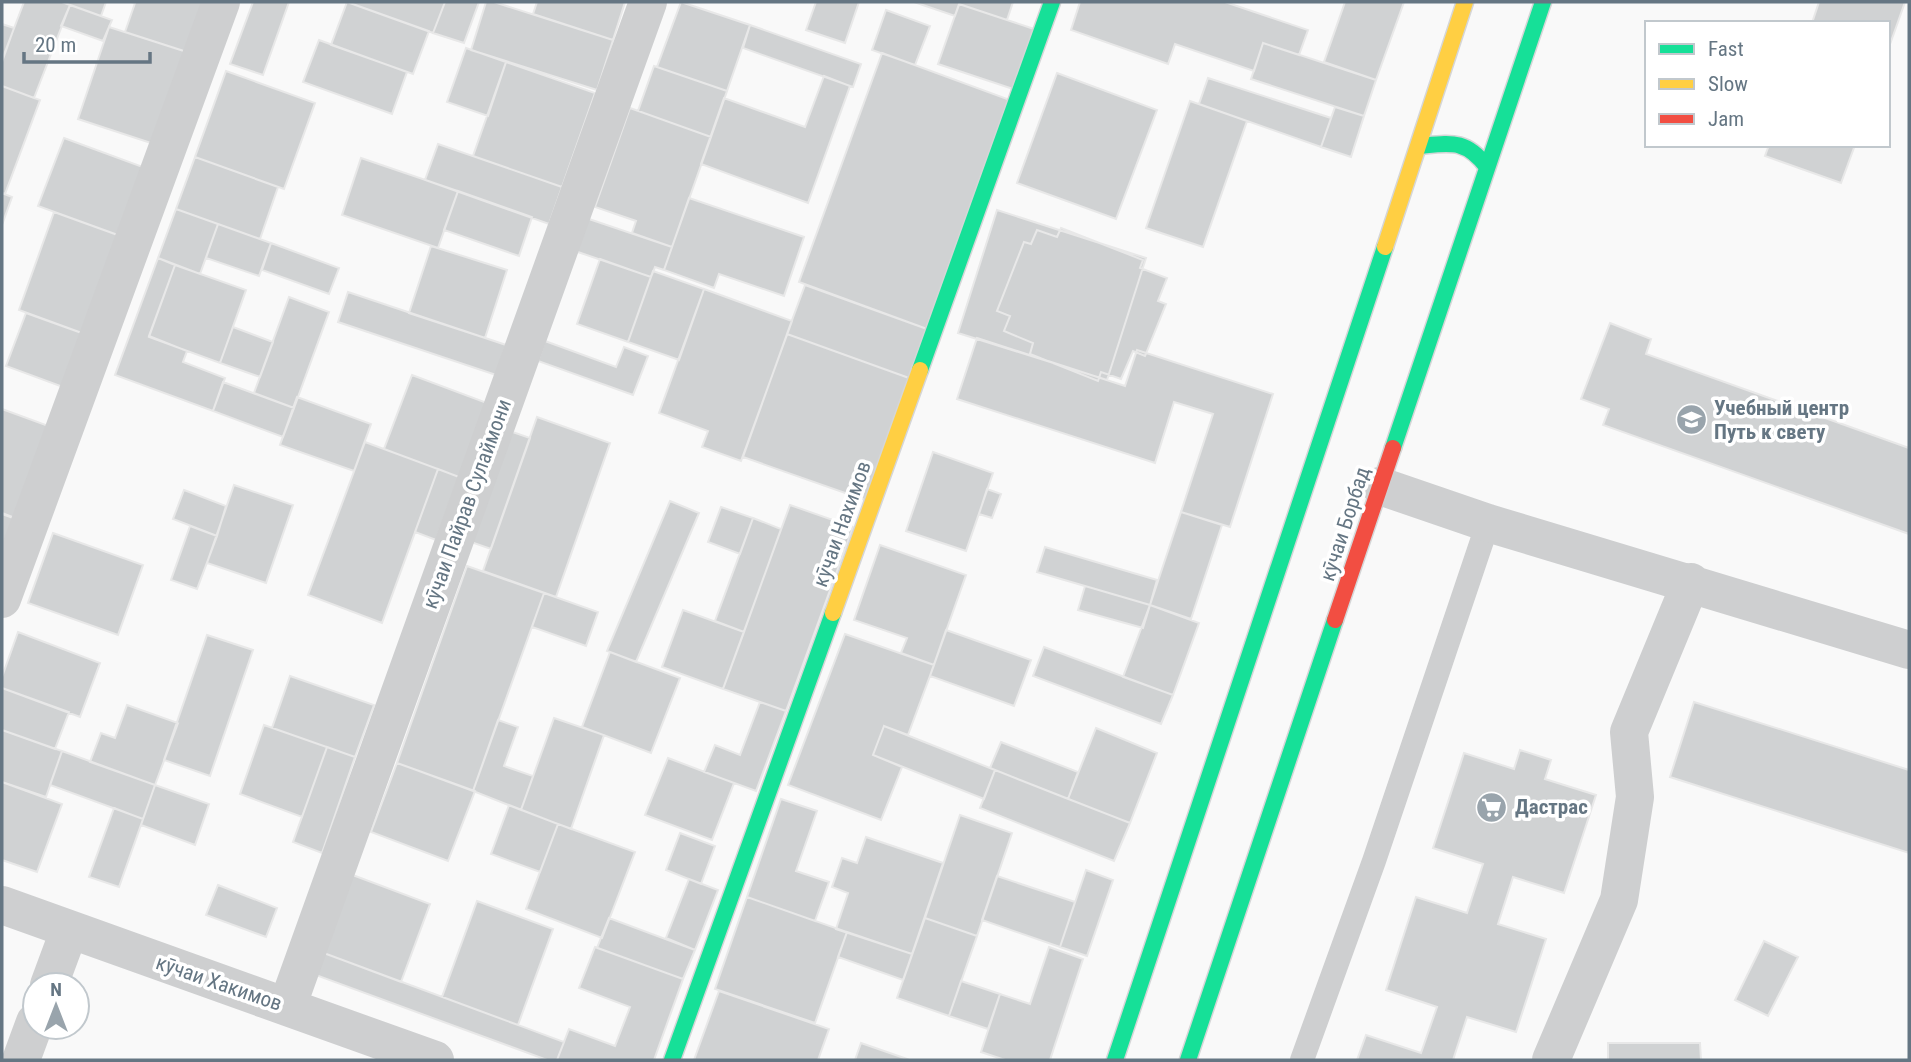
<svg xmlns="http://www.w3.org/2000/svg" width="1911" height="1062" font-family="'Roboto Condensed',sans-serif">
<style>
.building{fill:#d0d2d3;stroke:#e8e8e8;stroke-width:2}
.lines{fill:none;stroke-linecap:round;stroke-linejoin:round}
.fast-casing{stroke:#d5d6d7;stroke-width:19}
.slow-casing{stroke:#d5d6d7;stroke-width:19}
.jam-casing{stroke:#d5d6d7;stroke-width:19}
.lane{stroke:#cecfd0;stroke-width:24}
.street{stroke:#cecfd0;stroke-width:38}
.fast{stroke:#16e098;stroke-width:16}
.slow{stroke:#ffcf43;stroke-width:16}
.jam{stroke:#f24e42;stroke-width:16}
.labels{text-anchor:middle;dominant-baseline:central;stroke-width:7;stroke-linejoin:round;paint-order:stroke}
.poi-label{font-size:21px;font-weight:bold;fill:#657683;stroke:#fff;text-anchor:start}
.street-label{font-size:21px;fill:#657683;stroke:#fff}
</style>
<rect width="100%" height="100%" fill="#f9f9f9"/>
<path class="building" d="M 24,2 L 62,2 L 70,5 L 34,98 L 2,86 L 2,60 Z
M 62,2 L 106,2 L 101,16 Z
M 131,2 L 207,2 L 190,53 L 125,32 L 135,3 Z
M 253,2 L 289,2 L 263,75 L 230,64 Z
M 347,2 L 429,31 L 413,74 L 331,45 Z
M 347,2 L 445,2 L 433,33 Z
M 445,2 L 479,2 L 464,43 L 433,33 Z
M 486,2 L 494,2 L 613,40 L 597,90 L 471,50 Z
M 537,2 L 625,2 L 613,40 L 533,14 Z
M 681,2 L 750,25 L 727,91 L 657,67 Z
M 816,2 L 859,2 L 845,43 L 806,30 Z
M 914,2 L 960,2 L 955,16 Z
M 960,2 L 1013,2 L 1007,20 L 959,4 Z
M 1080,2 L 1225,2 L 1308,30 L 1299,55 L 1263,43 L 1254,71 L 1175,44 L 1168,64 L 1071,30 Z
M 1345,2 L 1404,2 L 1376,80 L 1324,62 Z
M 1819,2 L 1905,2 L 1888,50 L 1888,23 L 1812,23 Z
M 959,4 L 1034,29 L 1013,89 L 938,64 Z
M 70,5 L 112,20 L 103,41 L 61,26 Z
M 886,10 L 930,26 L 915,65 L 872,50 Z
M 2,24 L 14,28 L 2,62 Z
M 750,25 L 861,64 L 853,87 L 743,48 Z
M 109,27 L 190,53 L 160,146 L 78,119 Z
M 319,40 L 407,72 L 392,114 L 303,82 Z
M 1263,43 L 1376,80 L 1364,116 L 1251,79 Z
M 466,48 L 506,62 L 488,116 L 447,102 Z
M 882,53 L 1010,100 L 927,329 L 799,282 Z
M 506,62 L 595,93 L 562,187 L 473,156 Z
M 654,66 L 727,91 L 711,137 L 638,111 Z
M 226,71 L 315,103 L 284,189 L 195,157 Z
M 1057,73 L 1157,110 L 1116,219 L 1017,183 Z
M 824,76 L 850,86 L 808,203 L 701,164 L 724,98 L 805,127 Z
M 1208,78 L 1331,118 L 1321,147 L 1199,104 Z
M 2,86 L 40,100 L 5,194 L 2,193 Z
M 1190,101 L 1247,121 L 1203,247 L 1146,228 Z
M 1335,107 L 1364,116 L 1351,157 L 1321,147 Z
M 630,108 L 711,137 L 672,247 L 632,233 L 636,221 L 595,207 Z
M 64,138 L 151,170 L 126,238 L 38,206 Z
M 438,144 L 562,187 L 549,224 L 425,180 Z
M 1769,145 L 1855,145 L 1841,183 L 1765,156 Z
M 195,157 L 278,187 L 260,239 L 176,209 Z
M 361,158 L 458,191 L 438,248 L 342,215 Z
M 458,191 L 532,217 L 519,256 L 444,230 Z
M 2,193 L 12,197 L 2,225 Z
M 689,198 L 804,237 L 784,296 L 719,274 L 714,288 L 664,270 Z
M 176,209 L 218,224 L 200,274 L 158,258 Z
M 997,210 L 1146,258 L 1107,380 L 958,333 Z
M 54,212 L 126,238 L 90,336 L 19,310 Z
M 586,218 L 672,247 L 664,270 L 655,267 L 651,277 L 575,251 Z
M 218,224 L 271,243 L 259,276 L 206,258 Z
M 1061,228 L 1143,260 L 1140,268 L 1167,278 L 1158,301 L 1166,304 L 1145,356 L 1133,351 L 1121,379 L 1101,372 L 1098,381 L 1030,354 L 1033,343 L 1004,331 L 1010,316 L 997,311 L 1024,242 L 1031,244 L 1037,230 L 1057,237 Z
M 271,243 L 339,268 L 329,294 L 262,270 Z
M 431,246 L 507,270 L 485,338 L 409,313 Z
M 158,258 L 175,265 L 149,336 L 187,351 L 183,362 L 225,378 L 213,411 L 115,375 Z
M 600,259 L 651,277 L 628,342 L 577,324 Z
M 175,265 L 246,290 L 220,363 L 149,337 Z
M 653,271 L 704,289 L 679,360 L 628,342 Z
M 805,285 L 927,329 L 909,378 L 787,334 Z
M 704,289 L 792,321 L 741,461 L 702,447 L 708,431 L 659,413 Z
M 348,292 L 506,345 L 496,375 L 338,322 Z
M 289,297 L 329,312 L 294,408 L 254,393 Z
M 26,313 L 90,336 L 71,390 L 6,366 Z
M 1610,323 L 1651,339 L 1646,354 L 1909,448 L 1909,534 L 1603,425 L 1609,409 L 1581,399 Z
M 233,327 L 273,342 L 260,377 L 220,363 Z
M 787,334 L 909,378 L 865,500 L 743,457 Z
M 977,338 L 1125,386 L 1137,350 L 1273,394 L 1230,527 L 1181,512 L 1213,414 L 1174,402 L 1155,463 L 957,399 Z
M 545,341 L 616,367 L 624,347 L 648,356 L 633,395 L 538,361 Z
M 412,375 L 487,403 L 459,477 L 384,449 Z
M 223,382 L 294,408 L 283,437 L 213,411 Z
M 297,397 L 371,424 L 354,471 L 280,445 Z
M 2,409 L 54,428 L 20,520 L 2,513 Z
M 537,417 L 610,443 L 556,597 L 483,571 Z
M 507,430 L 530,438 L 491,549 L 468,541 Z
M 365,442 L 438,469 L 382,623 L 308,595 Z
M 933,452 L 993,473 L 966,551 L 906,531 Z
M 438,469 L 459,477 L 436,540 L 415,532 Z
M 234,485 L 293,505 L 266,583 L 207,563 Z
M 987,489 L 1001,494 L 992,518 L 979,514 Z
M 184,490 L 226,506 L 217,536 L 173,519 Z
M 670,501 L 699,513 L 636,662 L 607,651 Z
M 790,505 L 853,527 L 786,711 L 723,689 Z
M 721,507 L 753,518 L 740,554 L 708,542 Z
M 1181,512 L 1222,525 L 1191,619 L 1150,605 Z
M 2,514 L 19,520 L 2,571 Z
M 753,518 L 781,529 L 744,632 L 715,621 Z
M 190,526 L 217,536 L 197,589 L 171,580 Z
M 53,533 L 143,565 L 118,635 L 28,603 Z
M 880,545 L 966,575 L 934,665 L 901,653 L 907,638 L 854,620 Z
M 1045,547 L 1157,580 L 1150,605 L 1037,572 Z
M 467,566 L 544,593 L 473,791 L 397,763 Z
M 1085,586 L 1150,605 L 1143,628 L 1078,610 Z
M 544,593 L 598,612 L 586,646 L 532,627 Z
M 1150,605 L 1199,623 L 1173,695 L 1123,677 Z
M 683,610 L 744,632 L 723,689 L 662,667 Z
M 946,630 L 1031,660 L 1014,706 L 930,676 Z
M 18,632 L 100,663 L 80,717 L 2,688 L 2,677 Z
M 845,634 L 934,665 L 908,735 L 884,726 L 873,755 L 902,767 L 881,820 L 788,785 Z
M 207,635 L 253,650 L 210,776 L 164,760 Z
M 1044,647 L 1173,695 L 1161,724 L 1033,676 Z
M 610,652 L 680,678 L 651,753 L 582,727 Z
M 290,676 L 374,705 L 355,757 L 272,728 Z
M 2,688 L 69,712 L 55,749 L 2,730 Z
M 760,702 L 786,711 L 756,791 L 704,772 L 715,745 L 740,755 Z
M 1694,702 L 1909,770 L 1909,853 L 1670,777 Z
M 127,705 L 178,723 L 155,785 L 90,762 L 101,733 L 115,738 Z
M 554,718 L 604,735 L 571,829 L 521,810 Z
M 498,720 L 518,727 L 504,766 L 533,776 L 521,810 L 473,791 Z
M 264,725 L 327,747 L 302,817 L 240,794 Z
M 884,726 L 995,770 L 984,799 L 873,755 Z
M 1096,728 L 1157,753 L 1130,823 L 1068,799 Z
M 2,730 L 62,751 L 46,797 L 2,782 Z
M 1001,742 L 1078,772 L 1068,799 L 990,768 Z
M 327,747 L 355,757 L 322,853 L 293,842 Z
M 1520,750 L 1551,760 L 1545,779 L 1596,795 L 1564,893 L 1513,877 L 1498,924 L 1546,939 L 1516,1032 L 1467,1017 L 1453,1060 L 1357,1060 L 1366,1035 L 1421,1053 L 1437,1007 L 1386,990 L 1416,897 L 1467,913 L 1483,864 L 1433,848 L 1464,753 L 1514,769 Z
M 62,751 L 155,785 L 143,819 L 50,785 Z
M 668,758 L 734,783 L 712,840 L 645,815 Z
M 397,763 L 475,791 L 448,861 L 371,832 Z
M 995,770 L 1130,823 L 1114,861 L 980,808 Z
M 2,782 L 62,804 L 37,872 L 2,860 Z
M 155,785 L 209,804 L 195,845 L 141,825 Z
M 781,799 L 817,811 L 796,871 L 829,882 L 815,921 L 747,897 Z
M 509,805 L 558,824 L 540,872 L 491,854 Z
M 114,808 L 143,819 L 119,887 L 89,877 Z
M 960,815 L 1012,833 L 977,936 L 925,918 Z
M 558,824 L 635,852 L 602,938 L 526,909 Z
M 680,833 L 715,846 L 701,884 L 666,870 Z
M 866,837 L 943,863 L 912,954 L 836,929 L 848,893 L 832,887 L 842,858 L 857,863 Z
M 1086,870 L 1113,880 L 1087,956 L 1060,947 Z
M 350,874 L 430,904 L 401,982 L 321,952 Z
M 997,876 L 1075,902 L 1060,947 L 982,920 Z
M 689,879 L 718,890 L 695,950 L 666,938 Z
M 218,885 L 277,908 L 266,937 L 206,915 Z
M 747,897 L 847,932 L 815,1023 L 715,989 Z
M 477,901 L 553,929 L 518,1025 L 442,997 Z
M 609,918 L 695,950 L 683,979 L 597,948 Z
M 925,918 L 977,936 L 949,1016 L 897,998 Z
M 847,932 L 912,954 L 903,980 L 838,957 Z
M 1764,941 L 1798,957 L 1768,1016 L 1735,1000 Z
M 595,947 L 683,979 L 654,1060 L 557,1060 L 569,1029 L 615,1046 L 630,1007 L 579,988 Z
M 1049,947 L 1083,959 L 1050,1060 L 1005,1060 L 981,1052 L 1000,994 L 1030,1004 Z
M 321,952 L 564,1042 L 557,1060 L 547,1060 L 313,974 Z
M 961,981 L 1000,994 L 988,1029 L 949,1016 Z
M 719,991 L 829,1029 L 818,1060 L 694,1060 Z
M 861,1043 L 907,1059 L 906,1060 L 855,1060 Z
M 1608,1043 L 1700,1043 L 1701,1060 L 1608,1060 Z"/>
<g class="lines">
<defs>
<path id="fast" d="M 1419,146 C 1451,143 1466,139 1487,167
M 920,370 L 1052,2
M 1393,448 L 1543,2
M 672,1060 L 833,613
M 1115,1060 L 1385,247
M 1188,1060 L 1335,620"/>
<path id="slow" d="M 1385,247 L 1465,2
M 833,613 L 920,370"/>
<path id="jam" d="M 1335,620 L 1393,448"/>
</defs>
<use href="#fast" class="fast-casing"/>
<use href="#slow" class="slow-casing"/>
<use href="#jam" class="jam-casing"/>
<path class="lane" d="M 1302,1060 L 1374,861 L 1488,523"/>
<path class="street" d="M 1380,486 L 1488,523 L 1909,650
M 2,599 L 221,2
M 2,905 L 435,1060
M 49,985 L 69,931
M 287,1007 L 648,2
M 21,1060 L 35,1022
M 1551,1060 L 1619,900 L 1635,797 L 1629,732 L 1691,582"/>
<use href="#fast" class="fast"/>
<use href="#slow" class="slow"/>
<use href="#jam" class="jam"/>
</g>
<defs>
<symbol id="university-disc" viewBox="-11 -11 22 22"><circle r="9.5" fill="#99a4ac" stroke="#fff"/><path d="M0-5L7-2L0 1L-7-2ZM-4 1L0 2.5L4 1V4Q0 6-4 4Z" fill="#fff"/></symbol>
<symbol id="supermarket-disc" viewBox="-11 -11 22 22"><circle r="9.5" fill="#99a4ac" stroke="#fff"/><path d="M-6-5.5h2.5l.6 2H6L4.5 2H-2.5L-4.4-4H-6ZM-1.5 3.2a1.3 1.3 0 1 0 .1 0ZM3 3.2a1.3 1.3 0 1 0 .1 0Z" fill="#fff"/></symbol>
</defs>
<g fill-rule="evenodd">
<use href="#university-disc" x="1674" y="402" width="35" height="35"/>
<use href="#supermarket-disc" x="1474" y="790" width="35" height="35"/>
</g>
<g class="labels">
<g class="poi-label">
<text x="1714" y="408">Учебный центр<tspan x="1714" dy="24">Путь к свету</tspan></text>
<text x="1515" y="807">Дастрас</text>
</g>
<g class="street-label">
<text transform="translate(467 504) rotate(-70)">кӯчаи Пайрав Сулаймони</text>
<text transform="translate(842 524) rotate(-70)">кӯчаи Нахимов</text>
<text transform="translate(1345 524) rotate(-72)">кӯчаи Борбад</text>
<text transform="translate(219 983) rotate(19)">кӯчаи Хакимов</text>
</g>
</g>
<rect width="1911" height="1062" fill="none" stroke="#657683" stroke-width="7"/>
<rect x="1645" y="21" width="245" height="126" fill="#ffffff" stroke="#c1c8cd" stroke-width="2"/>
<rect x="1659" y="44" width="35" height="10" fill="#16e098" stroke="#c1c8cd" stroke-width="2"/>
<text x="1708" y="56" font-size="21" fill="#657683">Fast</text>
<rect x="1659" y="79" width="35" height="10" fill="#ffcf43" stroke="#c1c8cd" stroke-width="2"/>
<text x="1708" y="91" font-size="21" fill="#657683">Slow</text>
<rect x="1659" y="114" width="35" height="10" fill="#f24e42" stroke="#c1c8cd" stroke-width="2"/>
<text x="1708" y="126" font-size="21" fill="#657683">Jam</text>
<g transform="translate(56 1006)"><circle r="33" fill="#ffffff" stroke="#c1c8cd" stroke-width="2"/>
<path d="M0-5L12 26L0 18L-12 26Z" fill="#99a4ac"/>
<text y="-10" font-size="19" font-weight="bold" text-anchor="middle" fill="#657683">N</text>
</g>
<path d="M24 52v10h126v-10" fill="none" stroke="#657683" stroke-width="3.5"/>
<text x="35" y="52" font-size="21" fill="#657683" stroke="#ffffff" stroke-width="5" paint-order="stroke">20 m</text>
</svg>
